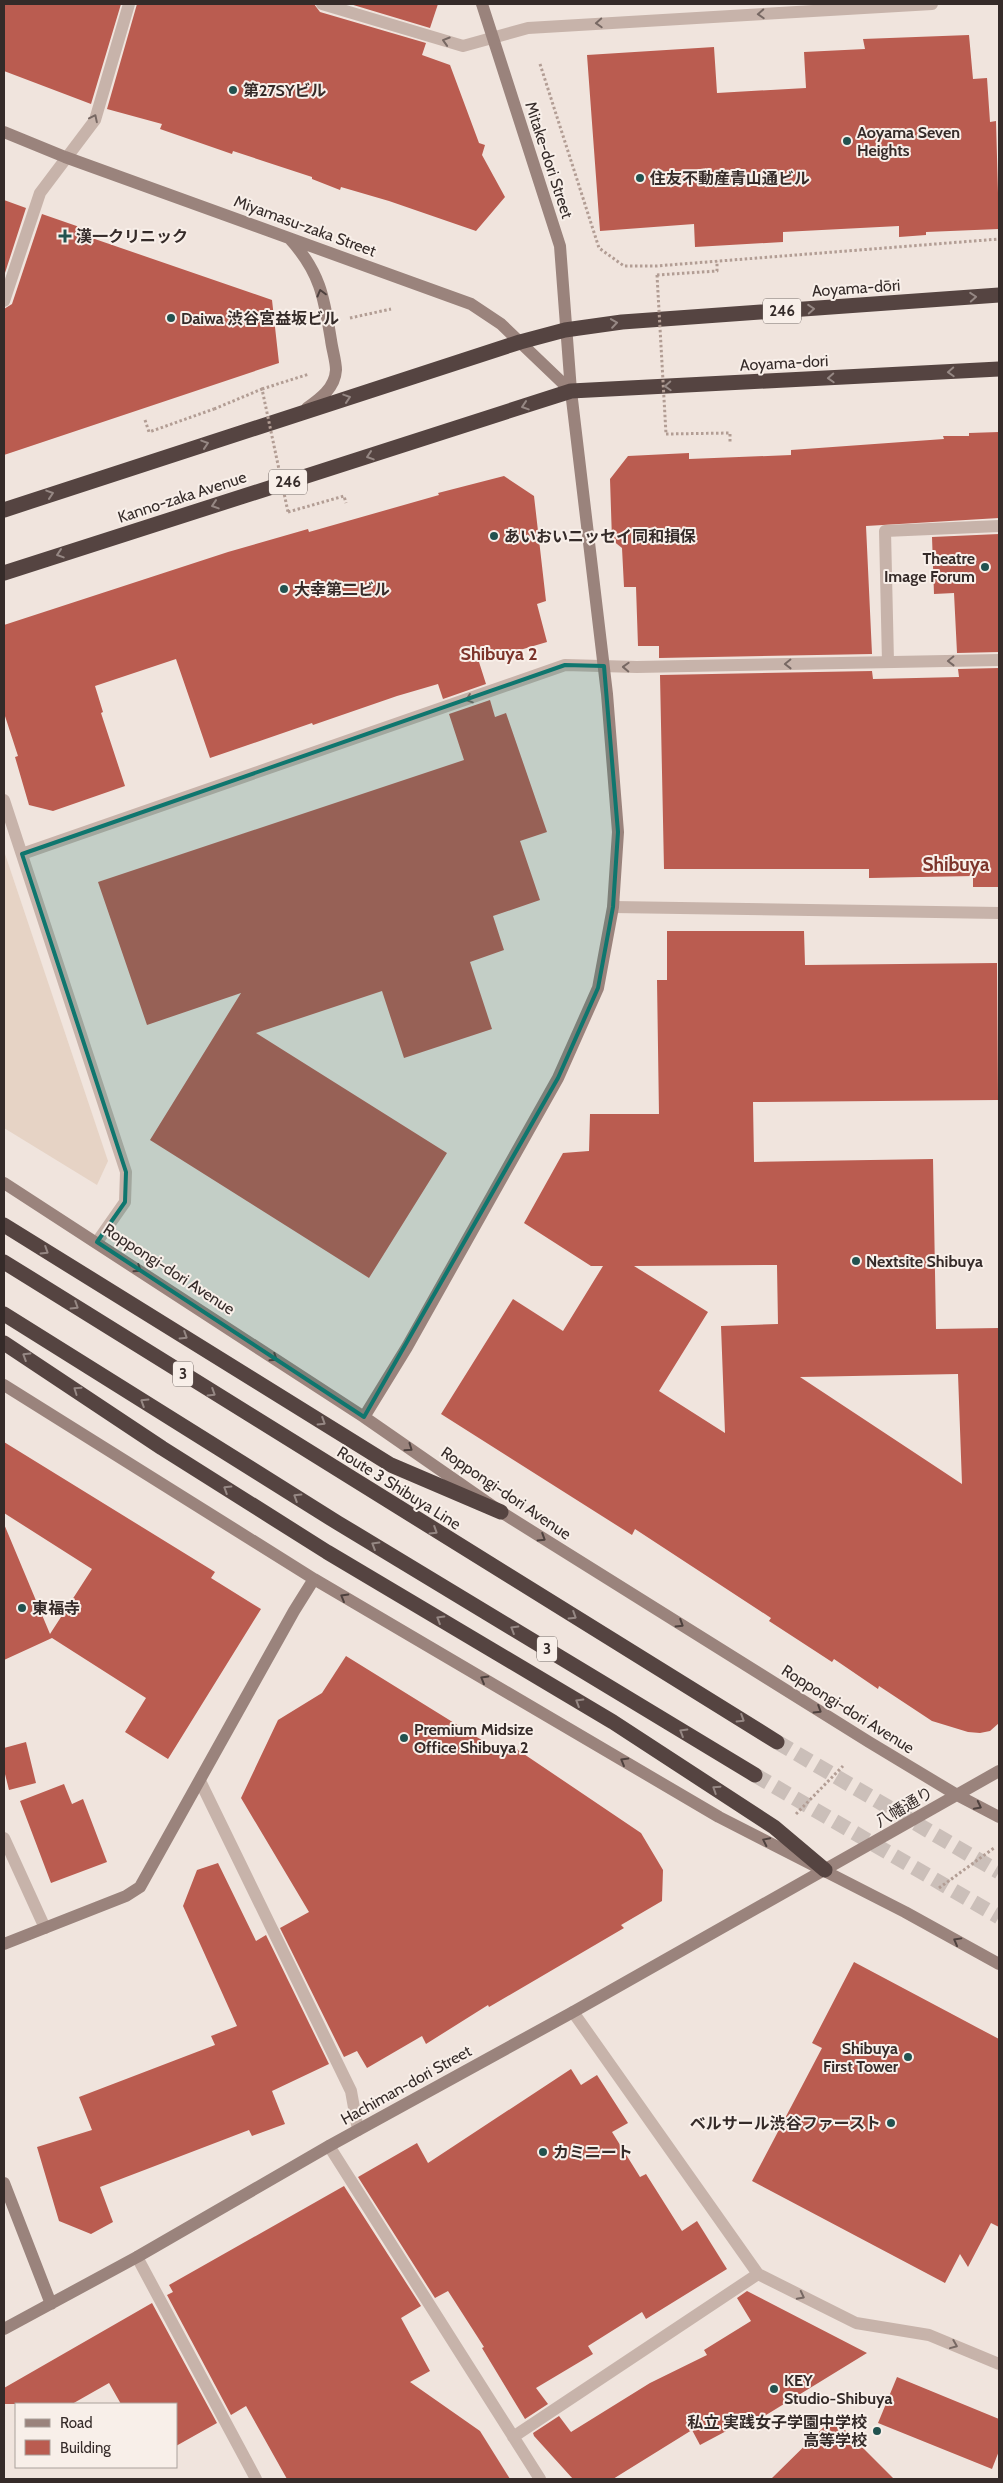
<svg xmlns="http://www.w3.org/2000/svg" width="1003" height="2483" font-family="Cabin,'Noto Sans JP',sans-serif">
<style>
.plaza{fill:#e6d3c5}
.building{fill:#ba5c50;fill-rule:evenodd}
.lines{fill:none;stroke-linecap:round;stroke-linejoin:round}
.highway-tunnel{stroke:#cbbfb9;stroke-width:15;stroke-dasharray:15 8;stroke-linecap:butt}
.path{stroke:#b29d94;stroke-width:3;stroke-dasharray:2.5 2.5;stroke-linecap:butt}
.lane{stroke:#c7b3aa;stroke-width:12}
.street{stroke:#c7b3aa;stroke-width:12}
.secondary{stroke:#9a837c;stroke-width:12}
.highway{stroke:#554441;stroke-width:15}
.path-bridge{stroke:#b29d94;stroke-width:3;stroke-dasharray:2.5 2.5;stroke-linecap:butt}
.oneway{stroke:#776863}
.oneway2{stroke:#4e413e}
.oneway3{stroke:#968884}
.marked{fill:#0f766e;fill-opacity:0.2;stroke:#0f766e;stroke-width:4;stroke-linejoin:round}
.poi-dot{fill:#22524f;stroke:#f8efe9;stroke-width:2}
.labels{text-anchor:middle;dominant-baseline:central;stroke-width:4;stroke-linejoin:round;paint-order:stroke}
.shield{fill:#f8efe9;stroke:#706663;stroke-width:1}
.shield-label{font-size:15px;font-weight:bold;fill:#352b29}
.poi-label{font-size:16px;font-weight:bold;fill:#352b29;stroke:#f8efe9;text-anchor:start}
.street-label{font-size:16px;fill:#352b29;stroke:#f8efe9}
.neighbourhood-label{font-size:18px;font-weight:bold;fill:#7c332a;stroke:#f8efe9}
.quarter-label{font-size:19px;font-weight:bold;fill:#7c332a;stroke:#f8efe9}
</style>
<rect width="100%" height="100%" fill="#f0e4dd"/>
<path class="plaza" d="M 4,851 L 108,1161 L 97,1185 L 4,1128 Z"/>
<path class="building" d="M 4,4 L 121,4 L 91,104 L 4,71 Z
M 137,4 L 314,4 L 320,12 L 426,43 L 422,55 L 450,65 L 479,143 L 485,145 L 482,155 L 505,197 L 476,231 L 389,201 L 341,187 L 340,190 L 312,179 L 312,177 L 233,151 L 232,154 L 160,129 L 162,124 L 107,109 Z
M 350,4 L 438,4 L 430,28 Z
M 969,35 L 973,79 L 987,78 L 990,122 L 996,121 L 999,229 L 926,232 L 926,235 L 899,237 L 899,226 L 783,232 L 783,242 L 695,247 L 694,224 L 600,231 L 587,55 L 714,47 L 717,93 L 806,88 L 804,52 L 865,49 L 863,39 Z
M 4,200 L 26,208 L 4,276 Z
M 42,214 L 91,231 L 89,237 L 272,300 L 279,363 L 4,455 L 4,309 L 12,304 Z
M 999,432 L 999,518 L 866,526 L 872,654 L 659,658 L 659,646 L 638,646 L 636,587 L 624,587 L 622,548 L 612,540 L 610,479 L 628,456 L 689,453 L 689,459 L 791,455 L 791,450 L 944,439 L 943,436 L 969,436 L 969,433 Z
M 504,476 L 534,496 L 546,601 L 537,604 L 547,642 L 479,662 L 486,684 L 443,699 L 438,684 L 397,696 L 313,725 L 312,723 L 210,758 L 176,659 L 95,686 L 103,712 L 101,713 L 125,786 L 53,811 L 29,805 L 15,757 L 18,756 L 4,713 L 4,625 L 228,552 L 308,529 L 309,532 L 439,495 L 438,493 Z
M 999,534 L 999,652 L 957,653 L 954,593 L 934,594 L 932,537 Z
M 999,668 L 999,887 L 973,887 L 973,876 L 869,878 L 869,869 L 664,869 L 660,675 L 872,671 L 873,679 L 959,677 L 958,669 Z
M 490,700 L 495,717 L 506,713 L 547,832 L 520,841 L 540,900 L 493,916 L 504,950 L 470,962 L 492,1029 L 404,1058 L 382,991 L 256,1033 L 447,1153 L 369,1278 L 150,1140 L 241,993 L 147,1025 L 98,882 L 464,760 L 449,714 Z
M 667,931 L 804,931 L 805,965 L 997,963 L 998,1100 L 753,1102 L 754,1162 L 933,1159 L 936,1329 L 999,1328 L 999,1723 L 990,1731 L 980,1733 L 968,1732 L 932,1721 L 879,1686 L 878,1689 L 834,1659 L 832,1662 L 769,1621 L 771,1618 L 635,1529 L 632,1535 L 441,1414 L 513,1299 L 563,1331 L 603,1266 L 591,1266 L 524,1223 L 563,1153 L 589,1151 L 590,1114 L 659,1114 L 657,980 L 667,980 ZM 777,1265 L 778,1324 L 721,1326 L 725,1433 L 659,1391 L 708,1312 L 634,1266 ZM 958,1374 L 962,1484 L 800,1377 Z
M 4,1442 L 215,1572 L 211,1578 L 261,1609 L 168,1759 L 125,1732 L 146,1698 L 52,1638 L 4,1660 L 4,1524 L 50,1634 L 92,1569 L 4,1513 Z
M 346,1656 L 501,1752 L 512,1746 L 641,1833 L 663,1870 L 662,1901 L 621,1925 L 624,1928 L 489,2007 L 488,2005 L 426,2044 L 422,2036 L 367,2068 L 357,2051 L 344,2057 L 280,1928 L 309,1912 L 241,1798 L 278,1720 L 322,1693 Z
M 26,1742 L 36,1783 L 9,1790 L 4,1770 L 4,1748 Z
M 64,1784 L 72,1804 L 83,1799 L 107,1862 L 51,1883 L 20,1801 Z
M 218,1863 L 256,1941 L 266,1935 L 329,2064 L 272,2091 L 285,2124 L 252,2136 L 249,2130 L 100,2187 L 113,2222 L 91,2234 L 59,2221 L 37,2147 L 92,2130 L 79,2097 L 215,2045 L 211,2036 L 237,2026 L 183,1906 L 197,1870 Z
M 854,1962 L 999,2039 L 999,2227 L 991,2223 L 968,2267 L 960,2254 L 945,2283 L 752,2181 L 822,2048 L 812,2043 Z
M 571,2069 L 581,2085 L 597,2075 L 628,2123 L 612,2132 L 640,2177 L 646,2174 L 682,2231 L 697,2221 L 727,2269 L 646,2319 L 642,2312 L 588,2346 L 593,2354 L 536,2388 L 548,2404 L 525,2419 L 482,2348 L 484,2347 L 448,2291 L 435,2298 L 358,2177 L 417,2143 L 428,2163 Z
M 344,2186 L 421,2306 L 401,2318 L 430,2371 L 410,2382 L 480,2431 L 510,2479 L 287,2479 L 246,2406 L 231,2415 L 167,2295 L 173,2292 L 169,2285 Z
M 747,2291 L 867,2353 L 750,2425 L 747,2420 L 700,2445 L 692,2430 L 613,2479 L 573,2479 L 534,2436 L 533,2433 L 559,2416 L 571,2432 L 650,2383 L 707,2355 L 704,2350 L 751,2321 L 737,2298 Z
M 152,2303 L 217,2423 L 176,2446 L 176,2404 L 121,2404 L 109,2383 L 72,2404 L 4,2404 L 4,2388 Z
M 897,2377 L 999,2419 L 999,2451 L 992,2469 L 878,2423 Z
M 833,2418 L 894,2479 L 771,2479 Z"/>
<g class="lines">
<path class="highway-tunnel" d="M 777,1742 L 999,1872
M 755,1775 L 999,1917"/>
<path class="path" d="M 540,64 L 599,248 L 624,266 L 656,266 L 999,239
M 657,275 L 717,271 L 717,261
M 350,318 L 391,309
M 262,389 L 309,374
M 145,420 L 149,432 L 214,409
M 666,434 L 730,433 L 730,444
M 288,512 L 344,496 L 346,503
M 796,1814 L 843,1766
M 939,1888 L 994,1848"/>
<path class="lane" d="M 888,662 L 885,531 L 999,526
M 4,1838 L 45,1928"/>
<path class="street" d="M 322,4 L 463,46 L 528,28 L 932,4
M 4,301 L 40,193 L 95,120 L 129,4
M 4,800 L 126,1172 L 125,1202 L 97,1242
M 22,854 L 565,665 L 637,667 L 999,660
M 613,907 L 999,913
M 200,1781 L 351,2091 L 358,2130
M 573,2012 L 758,2274 L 856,2323 L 929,2335 L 999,2364
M 329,2146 L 540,2479
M 137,2257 L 256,2479
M 513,2437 L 758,2274"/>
<path class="secondary" d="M 4,132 L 65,157 L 471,304 L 501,324 L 571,391
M 290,239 C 320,272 324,297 331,340 C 332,349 336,361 336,370 C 335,388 320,399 307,408
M 4,1183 L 364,1417 L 501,1512 L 869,1742 L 957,1795 L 999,1817
M 4,1385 L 314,1579 L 719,1817 L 905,1912 L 999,1964
M 364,1417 L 407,1347 L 558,1078 L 598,988 L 613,907 L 618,832 L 607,694 L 571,391 L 560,246 L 482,4
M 4,1944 L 126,1896 L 140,1887 L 294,1611 L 314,1579
M 4,2183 L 51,2304
M 4,2329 L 137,2257 L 329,2146 L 573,2012 L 999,1771"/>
<path class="highway" d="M 4,510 L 520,342 L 565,330 L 622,322 L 999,295
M 4,573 L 571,391 L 999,369
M 4,1225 L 391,1465 L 501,1512
M 4,1262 L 777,1742
M 4,1314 L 338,1523 L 755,1775
M 4,1343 L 162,1448 L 327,1552 L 613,1722 L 774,1827 L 825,1870"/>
<path class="path-bridge" d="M 657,275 L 666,434
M 214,409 L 262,389 L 288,512"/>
</g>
<defs><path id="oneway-chevron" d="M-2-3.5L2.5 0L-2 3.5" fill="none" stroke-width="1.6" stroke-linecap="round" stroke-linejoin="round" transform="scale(1.25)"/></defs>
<g class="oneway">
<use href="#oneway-chevron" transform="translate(761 14) rotate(177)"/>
<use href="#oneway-chevron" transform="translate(599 23) rotate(177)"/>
<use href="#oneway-chevron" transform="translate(446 41) rotate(-163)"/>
<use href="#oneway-chevron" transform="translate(94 118) rotate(-64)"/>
<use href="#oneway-chevron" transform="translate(951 661) rotate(179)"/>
<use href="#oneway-chevron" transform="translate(788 664) rotate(179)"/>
<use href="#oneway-chevron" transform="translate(626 667) rotate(-178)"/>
<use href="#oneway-chevron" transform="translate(469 699) rotate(161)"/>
<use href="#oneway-chevron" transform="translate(801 2296) rotate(27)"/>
<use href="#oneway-chevron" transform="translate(954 2345) rotate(22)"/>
</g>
<g class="oneway2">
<use href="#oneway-chevron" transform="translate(321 293) rotate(-105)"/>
<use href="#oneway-chevron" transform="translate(138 1269) rotate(33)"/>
<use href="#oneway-chevron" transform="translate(274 1358) rotate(33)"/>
<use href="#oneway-chevron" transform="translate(409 1448) rotate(35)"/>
<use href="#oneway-chevron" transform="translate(542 1538) rotate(32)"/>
<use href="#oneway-chevron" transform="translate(344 1597) rotate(-150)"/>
<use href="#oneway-chevron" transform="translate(680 1624) rotate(32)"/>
<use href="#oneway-chevron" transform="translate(484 1679) rotate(-150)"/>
<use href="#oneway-chevron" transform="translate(818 1710) rotate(32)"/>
<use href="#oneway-chevron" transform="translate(624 1761) rotate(-150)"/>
<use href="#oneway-chevron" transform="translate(978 1806) rotate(27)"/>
<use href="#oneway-chevron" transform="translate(766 1841) rotate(-154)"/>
<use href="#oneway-chevron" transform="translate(957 1941) rotate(-151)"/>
</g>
<g class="oneway3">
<use href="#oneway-chevron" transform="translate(973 297) rotate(-4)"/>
<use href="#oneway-chevron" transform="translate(811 309) rotate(-4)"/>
<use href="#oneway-chevron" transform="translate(614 323) rotate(-8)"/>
<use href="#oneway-chevron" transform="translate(951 372) rotate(177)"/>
<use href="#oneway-chevron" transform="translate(831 378) rotate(177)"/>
<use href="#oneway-chevron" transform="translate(668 386) rotate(177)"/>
<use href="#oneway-chevron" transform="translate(347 398) rotate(-18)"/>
<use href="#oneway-chevron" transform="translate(525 406) rotate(162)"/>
<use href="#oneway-chevron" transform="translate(205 444) rotate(-18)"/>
<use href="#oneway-chevron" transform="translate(370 456) rotate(162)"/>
<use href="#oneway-chevron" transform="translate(50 494) rotate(-18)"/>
<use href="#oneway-chevron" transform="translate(215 505) rotate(162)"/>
<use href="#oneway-chevron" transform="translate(60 554) rotate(162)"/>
<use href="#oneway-chevron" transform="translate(45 1251) rotate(32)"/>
<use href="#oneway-chevron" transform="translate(75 1306) rotate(32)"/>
<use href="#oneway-chevron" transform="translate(184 1336) rotate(32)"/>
<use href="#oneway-chevron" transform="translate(26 1356) rotate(-148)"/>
<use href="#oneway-chevron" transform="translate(77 1390) rotate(-145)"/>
<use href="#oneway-chevron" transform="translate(212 1393) rotate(32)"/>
<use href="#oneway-chevron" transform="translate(144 1402) rotate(-148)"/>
<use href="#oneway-chevron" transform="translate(322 1422) rotate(32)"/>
<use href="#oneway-chevron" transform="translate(227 1489) rotate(-148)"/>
<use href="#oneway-chevron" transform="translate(297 1497) rotate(-148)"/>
<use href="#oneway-chevron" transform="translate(434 1531) rotate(32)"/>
<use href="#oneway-chevron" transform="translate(375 1545) rotate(-149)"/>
<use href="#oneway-chevron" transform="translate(573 1616) rotate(32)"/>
<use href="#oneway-chevron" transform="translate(440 1619) rotate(-149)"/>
<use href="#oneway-chevron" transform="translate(514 1629) rotate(-149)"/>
<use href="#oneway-chevron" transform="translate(579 1702) rotate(-149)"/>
<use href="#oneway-chevron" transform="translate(741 1719) rotate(32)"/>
<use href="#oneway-chevron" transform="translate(683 1732) rotate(-149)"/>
<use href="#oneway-chevron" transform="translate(716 1789) rotate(-147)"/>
</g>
<path class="marked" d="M 565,665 L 604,666 L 618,832 L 613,907 L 598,988 L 558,1078 L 364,1417 L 97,1242 L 125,1202 L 126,1172 L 22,854 Z"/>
<g class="poi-dot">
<circle cx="233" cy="90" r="5"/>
<circle cx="847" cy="141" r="5"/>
<circle cx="640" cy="178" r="5"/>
<path d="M62.5 228.5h5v5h5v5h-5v5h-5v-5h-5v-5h5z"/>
<circle cx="171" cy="318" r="5"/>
<circle cx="494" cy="536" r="5"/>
<circle cx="985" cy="567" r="5"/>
<circle cx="284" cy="589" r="5"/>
<circle cx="856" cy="1261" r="5"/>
<circle cx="22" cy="1608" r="5"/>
<circle cx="404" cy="1738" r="5"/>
<circle cx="908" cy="2057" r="5"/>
<circle cx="891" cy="2123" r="5"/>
<circle cx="543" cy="2152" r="5"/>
<circle cx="774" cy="2389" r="5"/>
<circle cx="877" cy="2431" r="5"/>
</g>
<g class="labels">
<g class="shield">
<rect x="763" y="298.5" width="38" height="25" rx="4"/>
<rect x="269" y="469.5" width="38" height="25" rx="4"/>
<rect x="173" y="1361.5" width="20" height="25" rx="4"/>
<rect x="537" y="1636.5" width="20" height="25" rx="4"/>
</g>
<g class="shield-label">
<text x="782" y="311">246</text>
<text x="288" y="482">246</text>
<text x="183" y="1374">3</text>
<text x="547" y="1649">3</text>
</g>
<g class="poi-label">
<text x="243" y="90">第27SYビル</text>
<text x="857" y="132">Aoyama Seven<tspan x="857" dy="18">Heights</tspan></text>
<text x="650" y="178">住友不動産青山通ビル</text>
<text x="76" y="236">漢一クリニック</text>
<text x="181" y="318">Daiwa 渋谷宮益坂ビル</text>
<text x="504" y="536">あいおいニッセイ同和損保</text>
<text x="975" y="558" text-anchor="end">Theatre<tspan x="975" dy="18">Image Forum</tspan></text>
<text x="294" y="589">大幸第二ビル</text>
<text x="866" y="1261">Nextsite Shibuya</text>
<text x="32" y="1608">東福寺</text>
<text x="414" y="1729">Premium Midsize<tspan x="414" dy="18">Office Shibuya 2</tspan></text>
<text x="898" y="2048" text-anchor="end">Shibuya<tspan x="898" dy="18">First Tower</tspan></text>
<text x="881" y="2123" text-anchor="end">ベルサール渋谷ファースト</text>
<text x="553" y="2152">カミニート</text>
<text x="784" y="2380">KEY<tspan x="784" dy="18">Studio-Shibuya</tspan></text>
<text x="867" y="2422" text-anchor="end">私立 実践女子学園中学校<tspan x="867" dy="18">高等学校</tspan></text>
</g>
<g class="street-label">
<text transform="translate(549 160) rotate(72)">Mitake-dori Street</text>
<text transform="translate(305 226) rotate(20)">Miyamasu-zaka Street</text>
<text transform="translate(856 288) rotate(-4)">Aoyama-dōri</text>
<text transform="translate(784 363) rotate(-3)">Aoyama-dori</text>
<text transform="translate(182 497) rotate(-18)">Kanno-zaka Avenue</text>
<text transform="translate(169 1269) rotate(33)">Roppongi-dori Avenue</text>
<text transform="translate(399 1488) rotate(32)">Route 3 Shibuya Line</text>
<text transform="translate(506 1493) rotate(34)">Roppongi-dori Avenue</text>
<text transform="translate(848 1709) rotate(32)">Roppongi-dori Avenue</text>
<text transform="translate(904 1807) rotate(-30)">八幡通り</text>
<text transform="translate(406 2085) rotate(-29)">Hachiman-dori Street</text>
</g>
<g class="neighbourhood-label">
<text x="499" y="654">Shibuya 2</text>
</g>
<g class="quarter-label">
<text x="956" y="864">Shibuya</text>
</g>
</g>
<rect width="1003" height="2483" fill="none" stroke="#352b29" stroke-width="10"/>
<rect x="15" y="2403" width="162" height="65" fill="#f8efe9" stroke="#aaa19c"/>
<rect x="25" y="2419" width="25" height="8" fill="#9a837c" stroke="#aaa19c"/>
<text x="60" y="2428" font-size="15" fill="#352b29">Road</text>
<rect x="25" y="2440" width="25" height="15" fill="#ba5c50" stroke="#aaa19c"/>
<text x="60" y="2453" font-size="15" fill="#352b29">Building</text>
</svg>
